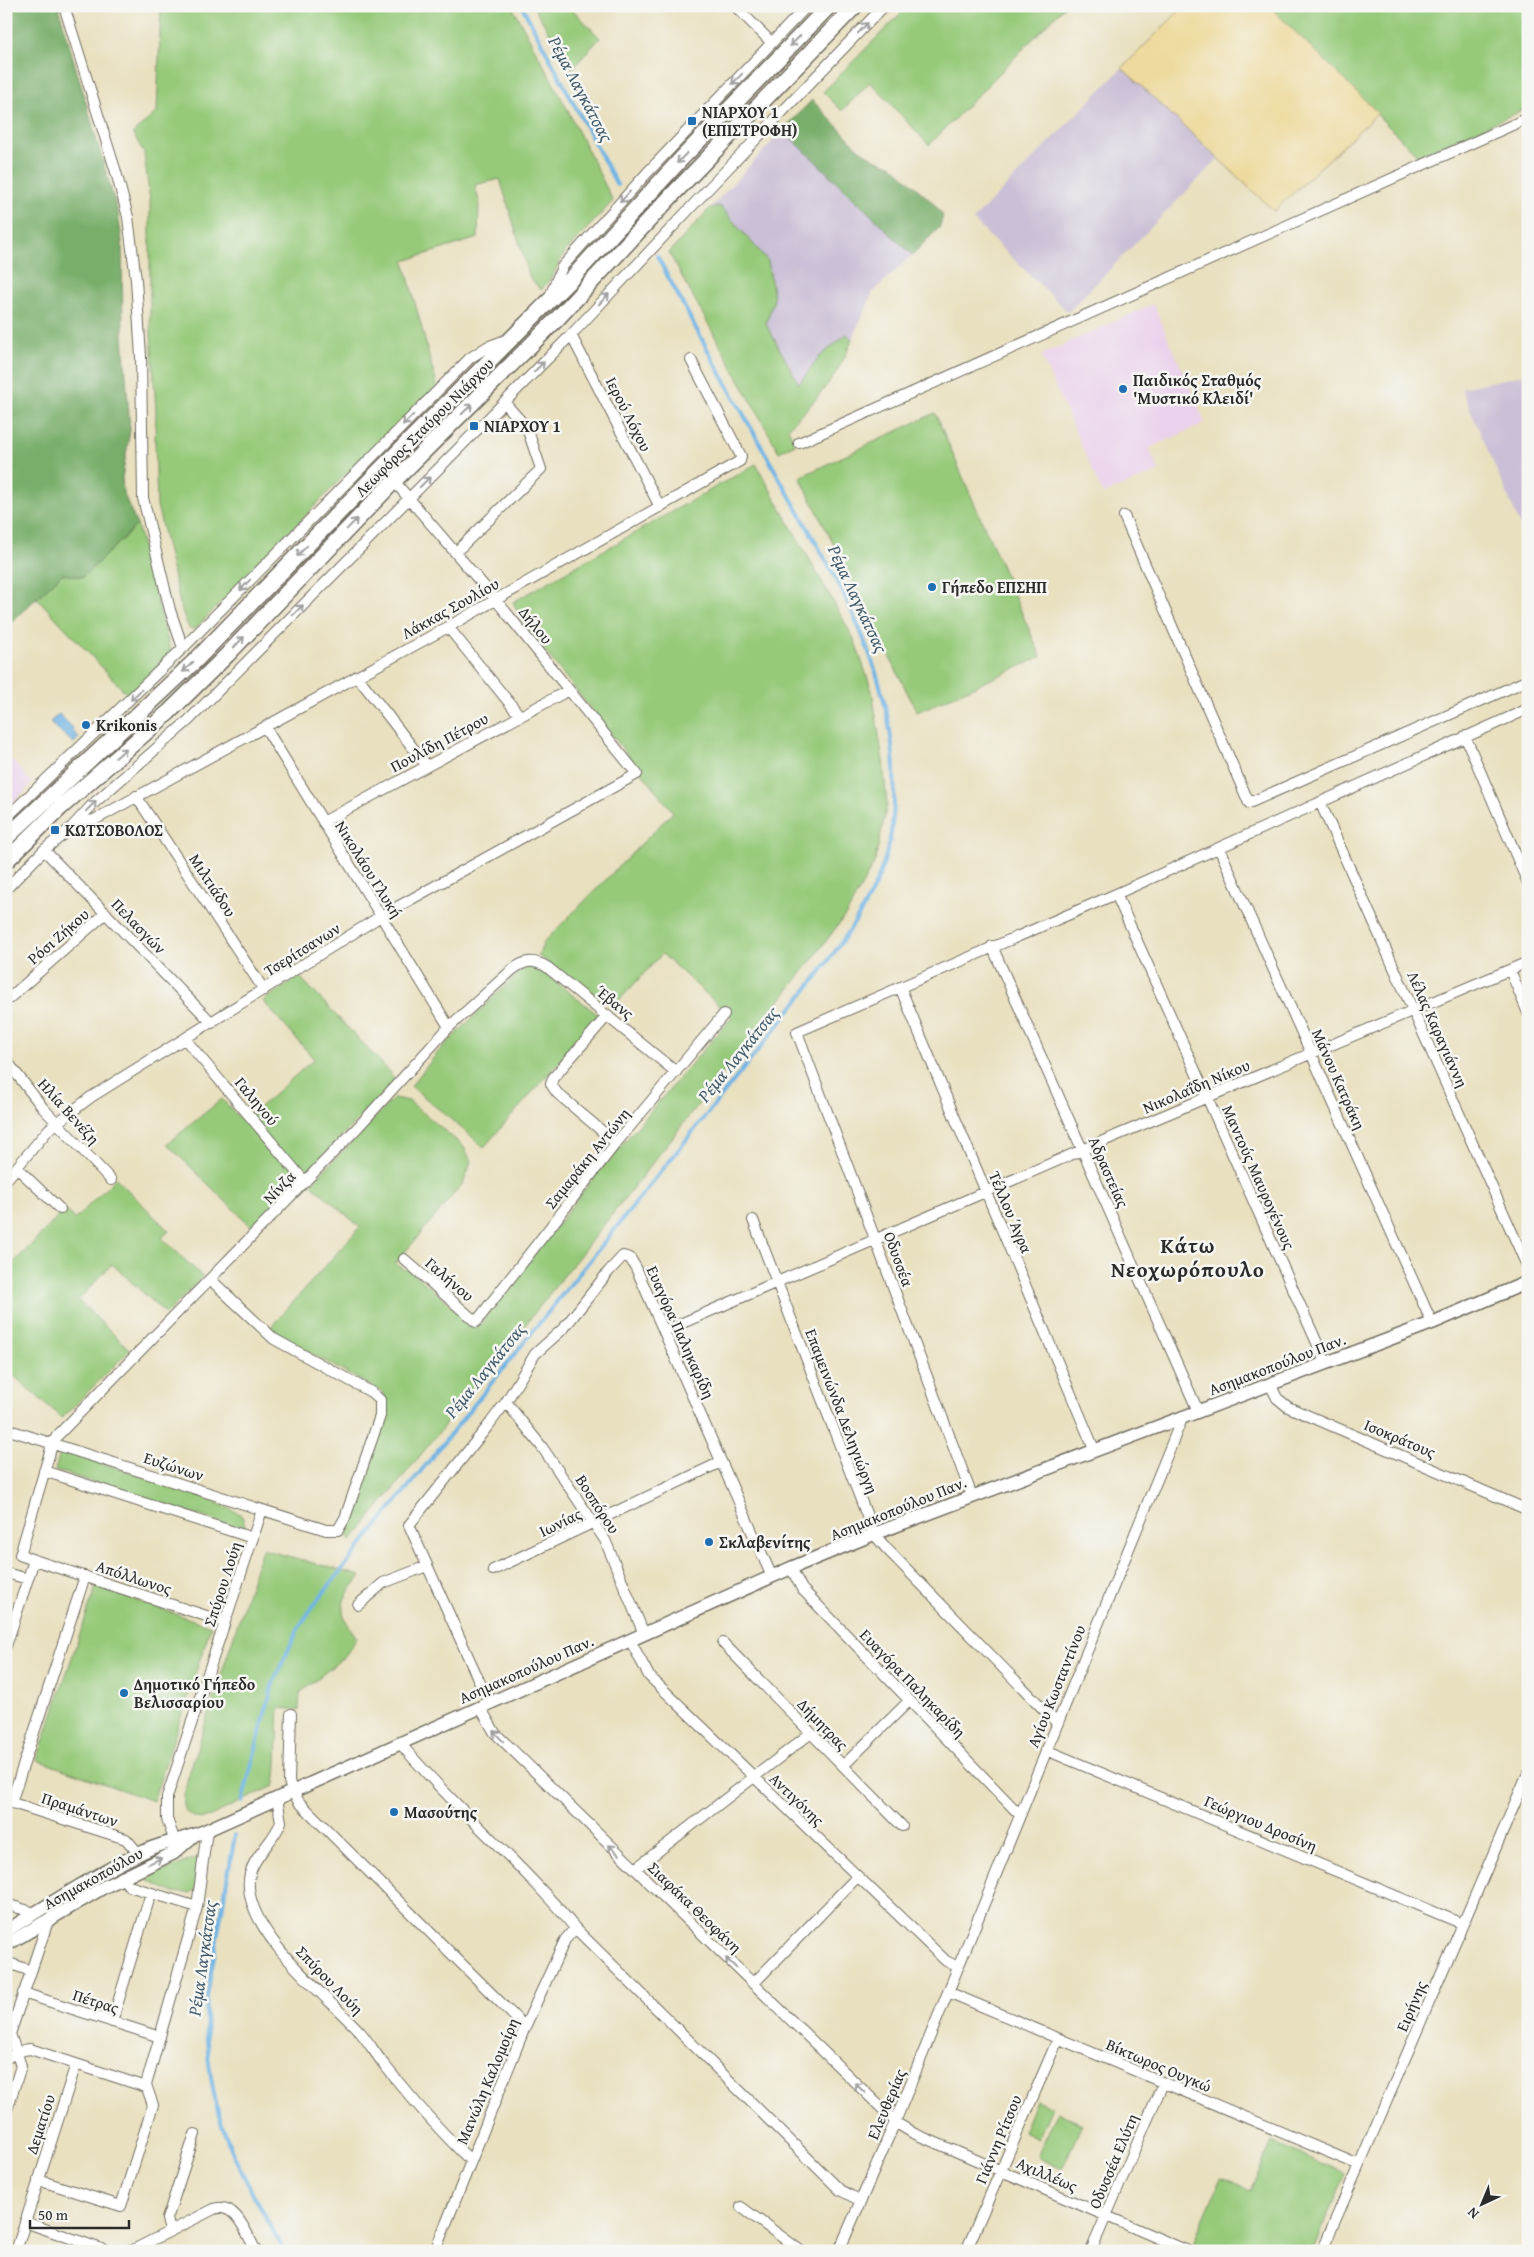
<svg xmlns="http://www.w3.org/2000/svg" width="1534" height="2257" font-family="'Gentium Book Plus',serif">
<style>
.built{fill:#ead1ec}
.industrial{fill:#cabfd6}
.green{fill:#96ca7a;stroke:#607a52}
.forest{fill:#78ae6a;stroke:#526c4a}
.sand{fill:#eeda9e;stroke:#8c8264}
.water{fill:#6eb4e5;stroke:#4c7088}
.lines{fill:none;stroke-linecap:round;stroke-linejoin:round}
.stream{stroke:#6eb4e5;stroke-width:4}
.minor-casing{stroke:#6e6a5f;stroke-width:12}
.tertiary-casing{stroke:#6e6a5f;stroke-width:15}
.secondary-casing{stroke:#6e6a5f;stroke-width:18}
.minor{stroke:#fff;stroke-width:10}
.tertiary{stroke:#fff;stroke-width:12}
.secondary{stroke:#fff;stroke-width:15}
.oneway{stroke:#a0a0a0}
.poi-dot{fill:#1f6fb2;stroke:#f6f6f2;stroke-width:2}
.labels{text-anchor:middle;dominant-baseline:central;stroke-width:5;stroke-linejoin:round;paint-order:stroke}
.poi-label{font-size:16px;font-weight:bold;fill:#2b2b2b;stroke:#f6f6f2;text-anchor:start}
.street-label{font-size:16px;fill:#2b2b2b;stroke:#f6f6f2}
.water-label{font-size:18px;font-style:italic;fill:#425b6c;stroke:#f6f6f2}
.district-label{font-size:21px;font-weight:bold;letter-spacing:1px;fill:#2b2b2b;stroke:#f6f6f2}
</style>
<rect width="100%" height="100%" fill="#f6f6f2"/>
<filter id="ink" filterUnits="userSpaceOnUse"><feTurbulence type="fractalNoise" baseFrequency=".02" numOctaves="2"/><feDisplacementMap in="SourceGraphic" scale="10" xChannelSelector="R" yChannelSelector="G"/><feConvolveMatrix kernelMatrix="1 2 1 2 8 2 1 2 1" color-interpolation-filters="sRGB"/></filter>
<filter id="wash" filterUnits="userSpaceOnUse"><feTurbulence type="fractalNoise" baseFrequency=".0096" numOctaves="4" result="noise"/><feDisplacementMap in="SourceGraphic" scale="20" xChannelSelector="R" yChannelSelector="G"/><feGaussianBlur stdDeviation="1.12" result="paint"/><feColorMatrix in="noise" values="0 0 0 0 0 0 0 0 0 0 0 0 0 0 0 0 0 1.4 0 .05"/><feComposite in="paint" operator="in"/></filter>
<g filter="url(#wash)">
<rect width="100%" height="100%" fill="#e9e0bf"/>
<path class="built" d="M 1153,304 L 1205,423 L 1149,448 L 1159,471 L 1103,494 L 1041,355 Z
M 6,753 L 32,783 L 6,811 Z"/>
<path class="industrial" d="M 1122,68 L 1219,158 L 1068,312 L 973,220 Z
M 783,130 L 912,255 L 873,292 L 852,339 L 847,334 L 819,357 L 800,384 L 766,324 L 774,299 L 720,207 L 710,208 Z
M 1528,374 L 1528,543 L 1461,388 Z"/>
<path class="green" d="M 161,6 L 512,6 L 565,105 L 613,201 L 565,252 L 551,278 L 541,290 L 530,278 L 500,179 L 475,185 L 479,201 L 478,238 L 404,261 L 437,386 L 376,443 L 195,629 L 189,629 L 181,608 L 157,505 L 155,440 L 156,411 L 150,319 L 150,201 L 144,153 L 133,133 L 157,112 Z
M 533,6 L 569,6 L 600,38 L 572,69 Z
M 908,6 L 1065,6 L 929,145 L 870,82 L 842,111 L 823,92 Z
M 1269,6 L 1528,6 L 1528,108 L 1418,156 Z
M 720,206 L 768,261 L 774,299 L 766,324 L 799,384 L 819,357 L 847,334 L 852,339 C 841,374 814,402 788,428 L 795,444 L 779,452 L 669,253 L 710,208 Z
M 935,413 L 1041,657 L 917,712 L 800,477 Z
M 756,464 L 854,639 L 872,691 L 883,761 L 887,805 L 875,861 L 847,913 L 811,961 L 500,1357 L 351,1541 L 345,1532 L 387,1412 L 386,1400 L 382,1392 L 297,1346 L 270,1328 L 360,1227 L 311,1184 L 394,1098 L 409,1101 L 463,1146 L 471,1161 L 464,1182 L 395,1264 L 416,1275 L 477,1328 L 600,1170 L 732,1017 L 662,954 L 613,1007 L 538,956 L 544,942 L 673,812 L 524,625 L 513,602 Z
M 137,525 L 171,653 L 128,695 L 37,598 L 62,574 L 83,577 Z
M 528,966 L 536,967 L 600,1016 L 484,1147 L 411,1086 L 439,1051 L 520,971 Z
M 299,976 L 387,1069 L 395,1081 L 253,1228 L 167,1144 L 222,1099 L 243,1122 L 314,1059 L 263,1001 Z
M 116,1178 L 169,1231 L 162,1238 L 203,1277 L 166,1314 L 112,1264 L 78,1300 L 130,1350 L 62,1418 L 6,1369 L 6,1271 L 65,1209 L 75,1219 Z
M 61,1450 L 203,1496 L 240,1514 L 243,1518 L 245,1526 L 241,1529 L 55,1470 Z
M 262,1549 L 361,1576 C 339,1602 336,1609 357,1638 L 345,1656 L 300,1693 L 299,1710 L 279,1708 C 278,1721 278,1780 274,1786 L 204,1819 C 176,1818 184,1796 188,1777 Z
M 96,1587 L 211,1626 L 153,1801 L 37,1760 Z
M 201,1856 L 195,1890 L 190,1893 L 172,1892 L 148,1881 L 154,1875 Z
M 1036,2100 L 1052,2107 L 1038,2139 L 1023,2132 Z
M 1057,2112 L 1082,2124 L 1062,2169 L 1037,2157 Z
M 1272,2142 L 1345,2173 L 1312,2251 L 1202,2251 L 1192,2246 L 1221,2178 L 1250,2191 Z"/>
<path class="forest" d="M 6,6 L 58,6 L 118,213 L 122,242 L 123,336 L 130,430 L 122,478 L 123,492 L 137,525 L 83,577 L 62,574 L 6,627 Z
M 812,100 L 861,151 L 874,159 L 893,166 L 935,205 L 943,216 L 939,228 L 912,255 L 783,130 Z"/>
<path class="sand" d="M 1184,6 L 1269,6 L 1378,113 L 1274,211 L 1122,68 Z"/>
<path class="water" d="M 59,714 L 73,728 L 72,730 L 79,738 L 74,743 L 51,724 L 51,721 Z"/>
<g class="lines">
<path class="stream" d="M 522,6 L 617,185
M 242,1802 L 273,1683 L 299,1627 L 316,1602 L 812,983 C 847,936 885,886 892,826 C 909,686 837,581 772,465 C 733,396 694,326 657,256
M 235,1835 L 207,1996 C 204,2037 210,2089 223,2128 C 238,2170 263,2211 284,2251"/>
</g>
</g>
<g filter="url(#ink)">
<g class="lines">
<defs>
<path id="minor" d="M 64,6 L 116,172 L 128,217 L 136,280 L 141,357 L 143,498 L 170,610 L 183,648
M 735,6 L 772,43
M 550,296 L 562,267 L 647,173 L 807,6
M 571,335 L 660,507
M 799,443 L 1528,118
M 1124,516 L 1249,803 L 1528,680
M 456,552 L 541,469 L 527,428 L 504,402
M 448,627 L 520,716
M 357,676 L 427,766
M 265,727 L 449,1027
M 1465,736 L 1528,883
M 136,796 L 264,990
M 1320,802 L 1528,1268
M 6,818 L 183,648 L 470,358 L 487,347 L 506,340
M 323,822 L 569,690
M 73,827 L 96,819 L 448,627 L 740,461 L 741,456 L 691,360
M 1219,848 L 1432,1323
M 44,850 L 212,1023
M 6,889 L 44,850 L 71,828 L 93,804 L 189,720 L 348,560 L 571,335 L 710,187 L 884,6
M 1116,894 L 1326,1363
M 992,946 L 1198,1411
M 1510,970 L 1528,1013
M 900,987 L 1094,1449
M 6,1001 L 106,913
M 608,1015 L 553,1078 L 551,1084 L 557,1093 L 616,1143
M 185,1039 L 305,1182
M 6,1060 L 43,1108 L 111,1180
M 17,1168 L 60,1209
M 6,1180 L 49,1129 L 91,1097 L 381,916 L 637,774 L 496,600 L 394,481
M 753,1220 L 874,1534 L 886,1548 L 1057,1723
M 404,1259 L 476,1322 L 616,1143 L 724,1014
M 664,1331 L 1082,1150 L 1528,962
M 1270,1384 L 1277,1398 L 1288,1407 L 1528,1510
M 506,1402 L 542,1447 L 605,1540 L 644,1634
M 6,1429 L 326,1530 L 338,1530 L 345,1518 L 380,1416 L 380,1400 L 371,1392 L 274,1339 L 211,1280
M 44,1471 L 253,1538
M 972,1496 L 797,1032 L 1116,894 L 1528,709
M 34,1560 L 225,1622
M 791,1568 L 802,1589 L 1020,1815
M 493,1570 L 721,1462
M 6,1573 L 28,1579
M 358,1605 L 383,1583 L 427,1566
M 630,1640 L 649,1676 L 946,1961 L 958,1967
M 723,1643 L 902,1826
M 6,1646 L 34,1560 L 20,1555 L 52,1445 L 57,1436 L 359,1126 L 449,1027 L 512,970 C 525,960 533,959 547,967 L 676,1072
M 489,1703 L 409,1525 L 488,1426 L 506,1402 L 535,1354 L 564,1328 L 609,1271 L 623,1256 L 630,1258 L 636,1268 L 772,1577
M 480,1707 L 495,1733 L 898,2124 L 913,2133 L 1188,2251
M 291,1714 L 289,1781 L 292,1791 L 299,1802 L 525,2027
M 400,1743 C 454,1808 521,1862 575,1928 L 840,2190 L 861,2201
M 1046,1750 L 1463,1924
M 843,1766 L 909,1701
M 277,1798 L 281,1822 C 272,1846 246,1860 249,1888 C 253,1939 328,1997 361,2033 C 370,2044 377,2056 386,2067 C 412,2099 440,2131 470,2160
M 6,1801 L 126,1839 L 139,1854
M 11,1803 L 85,1576
M 174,1839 L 167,1819 L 167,1797 L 262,1510
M 635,1869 L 811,1733
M 122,1877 L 129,1886 L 197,1907
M 6,1904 L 35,1913
M 6,1962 L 31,1971
M 753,1984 L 857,1877
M 948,1992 L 1359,2165
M 23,1993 L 160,2037
M 112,2022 L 151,1893
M 6,2058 L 24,2050 L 30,2049 L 146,2087
M 6,2113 L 21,2066 L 10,2034 L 48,1921
M 38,2180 L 121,2206 L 153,2105 L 146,2085 L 197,1907 L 207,1830
M 741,2207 L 801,2251
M 25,2222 L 107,2251
M 170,2231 L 167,2219 L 195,2134
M 16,2251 L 76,2064
M 131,2251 L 214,2209 C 236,2201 247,2235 256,2251
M 435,2251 L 525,2027 L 565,1940 L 575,1928
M 839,2251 L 895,2122 L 1183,1416
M 966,2251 L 1058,2039
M 1091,2251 L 1163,2083
M 1322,2251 L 1528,1773"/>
<path id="tertiary" d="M 6,1931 C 53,1902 99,1872 149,1849 C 168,1841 188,1839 207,1830 L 791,1568 L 874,1534 L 1432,1323 L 1528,1282
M 6,1945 L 104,1887 L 174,1853 L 193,1836"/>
<path id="secondary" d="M 6,838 L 196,660 L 380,470 L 573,277 L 682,158 L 829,6
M 6,861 L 61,807 L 169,712 L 227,655 L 394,481 L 557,319 L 676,191 L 855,6"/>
</defs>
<use href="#minor" class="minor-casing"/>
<use href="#tertiary" class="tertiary-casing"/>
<use href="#secondary" class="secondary-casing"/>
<use href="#minor" class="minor"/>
<use href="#tertiary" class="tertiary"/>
<use href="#secondary" class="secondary"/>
</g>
<defs><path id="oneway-shaft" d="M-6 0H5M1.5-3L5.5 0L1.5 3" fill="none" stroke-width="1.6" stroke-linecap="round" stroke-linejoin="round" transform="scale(1.25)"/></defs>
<g class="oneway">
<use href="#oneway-shaft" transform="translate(863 28) rotate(-46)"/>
<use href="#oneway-shaft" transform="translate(795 41) rotate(135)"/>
<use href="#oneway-shaft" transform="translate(737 79) rotate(134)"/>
<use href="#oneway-shaft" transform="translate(682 158) rotate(133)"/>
<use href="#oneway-shaft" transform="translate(625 197) rotate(132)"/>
<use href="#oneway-shaft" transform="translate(604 299) rotate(-47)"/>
<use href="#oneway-shaft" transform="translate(539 367) rotate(-45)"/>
<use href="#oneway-shaft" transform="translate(467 409) rotate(-44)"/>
<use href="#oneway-shaft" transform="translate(408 420) rotate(135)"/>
<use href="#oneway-shaft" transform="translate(425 482) rotate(-45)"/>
<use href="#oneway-shaft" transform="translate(352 524) rotate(-46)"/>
<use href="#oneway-shaft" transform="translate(302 551) rotate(134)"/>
<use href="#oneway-shaft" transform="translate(245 585) rotate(134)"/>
<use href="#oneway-shaft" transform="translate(298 610) rotate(-45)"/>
<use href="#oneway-shaft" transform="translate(239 642) rotate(-47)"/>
<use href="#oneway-shaft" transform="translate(188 667) rotate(136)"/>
<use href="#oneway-shaft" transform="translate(136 695) rotate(136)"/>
<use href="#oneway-shaft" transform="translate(121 753) rotate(-41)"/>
<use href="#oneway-shaft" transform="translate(91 806) rotate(-46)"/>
<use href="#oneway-shaft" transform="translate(498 1736) rotate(-134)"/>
<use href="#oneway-shaft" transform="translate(614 1850) rotate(-136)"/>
<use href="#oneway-shaft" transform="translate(155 1861) rotate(-24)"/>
<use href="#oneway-shaft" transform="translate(731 1963) rotate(-136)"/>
<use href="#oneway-shaft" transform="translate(860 2088) rotate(-136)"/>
</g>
</g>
<g class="poi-dot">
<rect x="687" y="116" width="10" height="10" rx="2.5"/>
<circle cx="1123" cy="389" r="5"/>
<rect x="469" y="421" width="10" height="10" rx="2.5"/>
<circle cx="932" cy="587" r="5"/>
<circle cx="86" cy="725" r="5"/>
<rect x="50" y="825" width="10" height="10" rx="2.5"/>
<circle cx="709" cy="1542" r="5"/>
<circle cx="124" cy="1693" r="5"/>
<circle cx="394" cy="1812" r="5"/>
</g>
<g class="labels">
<g class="poi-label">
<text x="702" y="112">ΝΙΑΡΧΟΥ 1<tspan x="702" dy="18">(ΕΠΙΣΤΡΟΦΗ)</tspan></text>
<text x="1133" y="380">Παιδικός Σταθμός<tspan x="1133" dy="18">'Μυστικό Κλειδί'</tspan></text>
<text x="484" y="426">ΝΙΑΡΧΟΥ 1</text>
<text x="942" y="587">Γήπεδο ΕΠΣΗΠ</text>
<text x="96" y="725">Krikonis</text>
<text x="65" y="830">ΚΩΤΣΟΒΟΛΟΣ</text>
<text x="719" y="1542">Σκλαβενίτης</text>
<text x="134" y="1684">Δημοτικό Γήπεδο<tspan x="134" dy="18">Βελισσαρίου</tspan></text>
<text x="404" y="1812">Μασούτης</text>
</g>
<g class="street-label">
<text transform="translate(629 414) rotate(63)">Ιερού Λόχου</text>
<text transform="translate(424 427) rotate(-45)">Λεωφόρος Σταύρου Νιάρχου</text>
<text transform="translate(450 608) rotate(-29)">Λάκκας Σουλίου</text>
<text transform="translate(536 625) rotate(51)">Δήλου</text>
<text transform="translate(439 742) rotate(-28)">Πουλίδη Πέτρου</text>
<text transform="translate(369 869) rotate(58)">Νικολάου Γλυκή</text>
<text transform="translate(213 885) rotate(57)">Μιλτιάδου</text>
<text transform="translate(139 926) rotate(46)">Πελασγών</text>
<text transform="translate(58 936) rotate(-41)">Ρόσι Ζήκου</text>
<text transform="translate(302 949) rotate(-32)">Τσερίτσανων</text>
<text transform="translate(615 1002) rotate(39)">Έβανς</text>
<text transform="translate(1438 1029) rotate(66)">Λέλας Καραγιάννη</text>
<text transform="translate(1339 1079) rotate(66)">Μάνου Κατράκη</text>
<text transform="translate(1196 1086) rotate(-23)">Νικολαΐδη Νίκου</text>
<text transform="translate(257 1101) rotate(50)">Γαληνού</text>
<text transform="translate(69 1111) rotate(48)">Ηλία Βενέζη</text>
<text transform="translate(587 1158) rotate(-51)">Σαμαράκη Αντώνη</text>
<text transform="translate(1109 1172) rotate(66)">Αδραστείας</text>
<text transform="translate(1259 1177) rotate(66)">Μαντούς Μαυρογένους</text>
<text transform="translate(279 1187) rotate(-46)">Νίνζα</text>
<text transform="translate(1011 1212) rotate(67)">Τέλλου Άγρα</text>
<text transform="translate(899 1259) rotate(70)">Οδυσσέα</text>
<text transform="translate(450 1279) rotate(41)">Γαλήνου</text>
<text transform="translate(681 1332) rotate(66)">Ευαγόρα Παληκαρίδη</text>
<text transform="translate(1277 1364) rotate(-21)">Ασημακοπούλου Παν.</text>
<text transform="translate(842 1411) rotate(69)">Επαμεινώνδα Δεληγιώργη</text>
<text transform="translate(1400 1438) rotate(23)">Ισοκράτους</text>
<text transform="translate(174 1466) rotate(18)">Ευζώνων</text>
<text transform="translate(598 1504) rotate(57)">Βοσπόρου</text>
<text transform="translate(898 1508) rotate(-22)">Ασημακοπούλου Παν.</text>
<text transform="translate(560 1522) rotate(-26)">Ιωνίας</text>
<text transform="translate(134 1577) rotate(18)">Απόλλωνος</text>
<text transform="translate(222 1584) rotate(-72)">Σπύρου Λούη</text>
<text transform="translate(526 1669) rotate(-24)">Ασημακοπούλου Παν.</text>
<text transform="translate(913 1683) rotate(46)">Ευαγόρα Παληκαρίδη</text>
<text transform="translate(1056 1686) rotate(-68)">Αγίου Κωσταντίνου</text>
<text transform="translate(823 1724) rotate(46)">Δήμητρας</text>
<text transform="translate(797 1799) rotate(44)">Αντιγόνης</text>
<text transform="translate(80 1809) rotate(18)">Πραμάντων</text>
<text transform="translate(1261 1823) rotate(23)">Γεώργιου Δροσίνη</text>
<text transform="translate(93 1878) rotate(-29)">Ασημακοπούλου</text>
<text transform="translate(695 1907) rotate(44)">Σιαφάκα Θεοφάνη</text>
<text transform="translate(330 1980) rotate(46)">Σπύρου Λούη</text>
<text transform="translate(96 2001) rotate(18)">Πέτρας</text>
<text transform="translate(1411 2006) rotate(-67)">Ειρήνης</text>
<text transform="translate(1159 2065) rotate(23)">Βίκτωρος Ουγκώ</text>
<text transform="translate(487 2081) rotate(-67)">Μανώλη Καλομοίρη</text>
<text transform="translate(886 2104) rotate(-67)">Ελευθερίας</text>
<text transform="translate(40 2124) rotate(-72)">Δεματίου</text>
<text transform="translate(998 2139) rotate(-67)">Γιάννη Ρίτσου</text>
<text transform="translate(1113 2161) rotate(-67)">Οδυσσέα Ελύτη</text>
<text transform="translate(1047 2174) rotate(23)">Αχιλλέως</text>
</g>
<g class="water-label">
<text transform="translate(581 89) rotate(62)">Ρέμα Λαγκάτσας</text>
<text transform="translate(858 599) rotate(65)">Ρέμα Λαγκάτσας</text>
<text transform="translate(738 1054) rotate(-51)">Ρέμα Λαγκάτσας</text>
<text transform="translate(485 1370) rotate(-51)">Ρέμα Λαγκάτσας</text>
<text transform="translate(202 1958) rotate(-82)">Ρέμα Λαγκάτσας</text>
</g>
<g class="district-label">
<text x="1188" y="1245">Κάτω<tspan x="1188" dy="24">Νεοχωρόπουλο</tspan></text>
</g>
</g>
<rect width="1534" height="2257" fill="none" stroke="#f6f6f2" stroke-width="25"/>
<g transform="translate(1482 2204) rotate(224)" stroke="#f6f6f2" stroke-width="4" paint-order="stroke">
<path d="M0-4L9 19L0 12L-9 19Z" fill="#2b2b2b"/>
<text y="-8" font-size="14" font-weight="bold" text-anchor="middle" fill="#2b2b2b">N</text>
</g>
<path d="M30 2220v8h99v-8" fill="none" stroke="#2b2b2b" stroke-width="2.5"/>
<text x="38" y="2220" font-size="15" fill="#2b2b2b" stroke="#f6f6f2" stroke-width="4" paint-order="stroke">50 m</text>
</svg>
